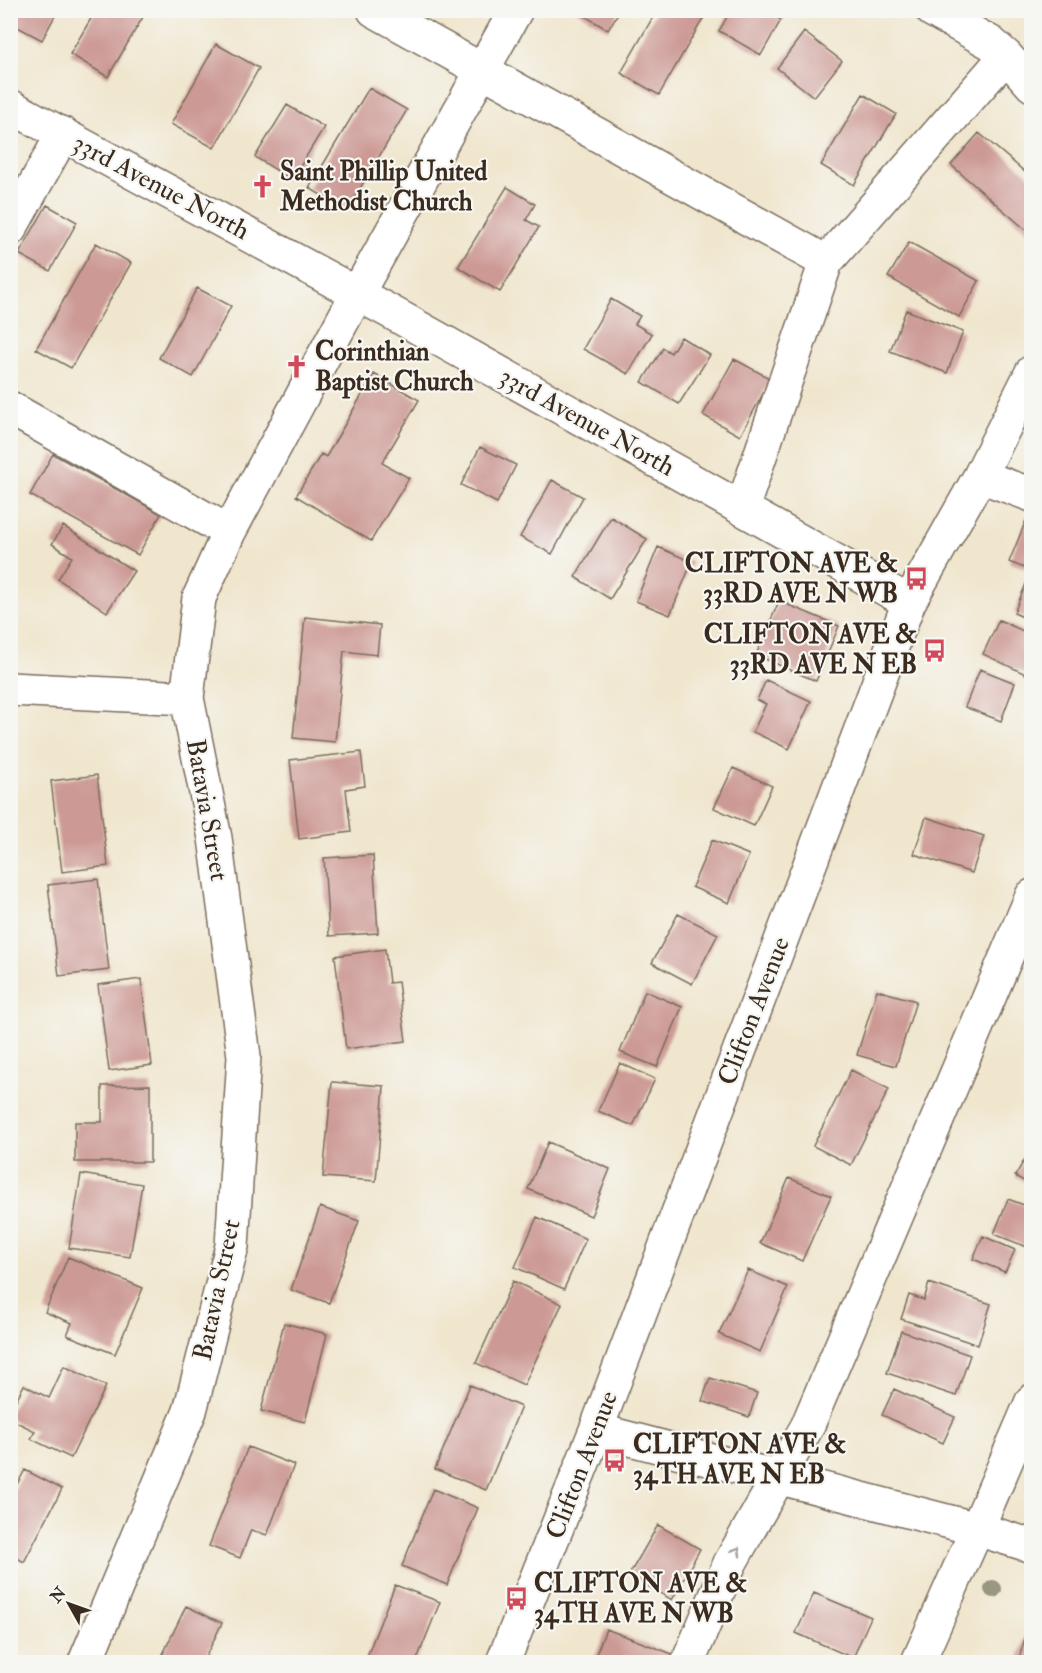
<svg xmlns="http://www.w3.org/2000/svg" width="1042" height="1673" font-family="'IM FELL Double Pica',serif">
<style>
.building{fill:#cc9994}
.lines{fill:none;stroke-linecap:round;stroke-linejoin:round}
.minor-casing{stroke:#7a6c5c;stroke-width:36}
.minor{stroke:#fff;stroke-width:33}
.tree{fill:#98977f}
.oneway{stroke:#a79f9a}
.labels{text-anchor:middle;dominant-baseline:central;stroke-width:4.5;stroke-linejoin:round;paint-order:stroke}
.poi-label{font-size:26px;font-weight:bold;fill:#3b2a1e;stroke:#f6f6f2;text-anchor:start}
.street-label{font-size:26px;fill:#3b2a1e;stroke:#f6f6f2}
</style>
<rect width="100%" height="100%" fill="#f6f6f2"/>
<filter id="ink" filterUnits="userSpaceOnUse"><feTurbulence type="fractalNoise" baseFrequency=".0167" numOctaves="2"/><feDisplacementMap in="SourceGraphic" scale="12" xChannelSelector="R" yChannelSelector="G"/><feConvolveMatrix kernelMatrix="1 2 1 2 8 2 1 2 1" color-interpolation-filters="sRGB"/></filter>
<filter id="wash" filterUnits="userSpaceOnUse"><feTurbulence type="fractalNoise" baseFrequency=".008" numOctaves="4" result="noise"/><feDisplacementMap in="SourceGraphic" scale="24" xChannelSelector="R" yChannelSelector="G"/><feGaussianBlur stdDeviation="1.35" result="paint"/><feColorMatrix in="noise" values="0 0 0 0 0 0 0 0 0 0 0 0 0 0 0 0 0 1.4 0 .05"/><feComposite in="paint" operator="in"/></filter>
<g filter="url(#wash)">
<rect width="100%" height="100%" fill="#f0e6ce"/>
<g id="blocks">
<path class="building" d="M 10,10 L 58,10 L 42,40 L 10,23 Z
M 96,10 L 147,10 L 108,77 L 70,54 Z
M 575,10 L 620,10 L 608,30 Z
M 657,10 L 708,10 L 659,95 L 621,73 Z
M 731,10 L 764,10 L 781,20 L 761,55 L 719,31 Z
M 804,32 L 842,61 L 814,97 L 777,68 Z
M 216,44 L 259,68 L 214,148 L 171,124 Z
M 369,88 L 407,110 L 347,210 L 309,188 Z
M 863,94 L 896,114 L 854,185 L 821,165 Z
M 287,105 L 324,127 L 292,180 L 255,157 Z
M 979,133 L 1032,178 L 1032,235 L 951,165 Z
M 507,187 L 535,204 L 526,220 L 539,227 L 500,292 L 458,267 Z
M 47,205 L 77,222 L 50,271 L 19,254 Z
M 909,242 L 979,281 L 959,317 L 888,277 Z
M 96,243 L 131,263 L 71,368 L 36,349 Z
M 197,288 L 231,306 L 193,377 L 159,358 Z
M 611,299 L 640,316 L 635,324 L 652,334 L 628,374 L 583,349 Z
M 906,310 L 963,332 L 947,373 L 890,351 Z
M 681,337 L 710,355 L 679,404 L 642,382 L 663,348 L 671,353 Z
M 734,359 L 771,379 L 740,436 L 703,415 Z
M 374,374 L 419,400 L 382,463 L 409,478 L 371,541 L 296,496 L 321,454 L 326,457 Z
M 480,447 L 516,465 L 497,503 L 461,485 Z
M 53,454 L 161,514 L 138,555 L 30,495 Z
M 552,480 L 583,497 L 552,554 L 520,537 Z
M 611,517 L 647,539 L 610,599 L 575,577 Z
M 1027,518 L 1032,520 L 1032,571 L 1009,562 Z
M 63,526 L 134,571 L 107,612 L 58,579 L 72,557 L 52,544 Z
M 658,547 L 692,562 L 670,615 L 636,601 Z
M 1028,579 L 1032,580 L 1032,621 L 1014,613 Z
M 779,601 L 839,626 L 816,681 L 756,655 Z
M 305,617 L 380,625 L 377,655 L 344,651 L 335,742 L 293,738 Z
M 999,620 L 1032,635 L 1032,677 L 983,654 Z
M 980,669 L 1015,683 L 1001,721 L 965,707 Z
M 766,680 L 811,701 L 789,749 L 753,732 L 766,704 L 757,700 Z
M 361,752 L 365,786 L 346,789 L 351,832 L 299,839 L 290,760 Z
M 733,768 L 772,786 L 754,826 L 714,808 Z
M 97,775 L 108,866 L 62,872 L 51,781 Z
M 926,817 L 984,836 L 972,873 L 914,854 Z
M 712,840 L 749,855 L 729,903 L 692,887 Z
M 373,855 L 378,933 L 329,936 L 324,858 Z
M 98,879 L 109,970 L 59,976 L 48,885 Z
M 678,914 L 718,934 L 692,984 L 652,963 Z
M 385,949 L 389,983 L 398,982 L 406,1041 L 346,1049 L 335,956 Z
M 141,979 L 152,1065 L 109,1071 L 98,985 Z
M 877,990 L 916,1001 L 896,1066 L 857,1055 Z
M 645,991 L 682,1007 L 657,1067 L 620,1052 Z
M 620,1063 L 655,1079 L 633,1126 L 598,1111 Z
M 851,1070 L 889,1089 L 851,1165 L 813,1146 Z
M 332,1082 L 384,1086 L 376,1181 L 323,1177 Z
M 150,1085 L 150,1162 L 75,1162 L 75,1122 L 102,1122 L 102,1086 Z
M 548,1142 L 610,1169 L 591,1216 L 528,1189 Z
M 1032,1147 L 1032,1186 L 1015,1176 Z
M 81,1174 L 142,1184 L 130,1257 L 69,1248 Z
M 789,1178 L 831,1196 L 802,1261 L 760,1243 Z
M 1008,1199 L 1032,1208 L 1032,1249 L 994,1234 Z
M 320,1207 L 359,1221 L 329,1303 L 291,1290 Z
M 537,1217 L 586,1239 L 564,1289 L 515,1267 Z
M 983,1236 L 1015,1250 L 1005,1272 L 973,1259 Z
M 68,1257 L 143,1288 L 115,1354 L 67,1335 L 72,1323 L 45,1312 Z
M 748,1270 L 788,1287 L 760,1352 L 719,1334 Z
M 513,1281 L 562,1304 L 524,1385 L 476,1363 Z
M 929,1283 L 991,1304 L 978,1345 L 901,1319 L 909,1295 L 924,1300 Z
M 284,1323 L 327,1334 L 305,1422 L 261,1411 Z
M 901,1331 L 970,1355 L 956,1396 L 887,1373 Z
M 64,1366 L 106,1386 L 71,1458 L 31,1439 L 35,1431 L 10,1419 L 10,1412 L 24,1385 L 49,1398 Z
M 710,1378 L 757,1393 L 749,1417 L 702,1401 Z
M 470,1385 L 521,1407 L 486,1490 L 435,1469 Z
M 894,1389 L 955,1417 L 943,1443 L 882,1415 Z
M 248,1447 L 294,1465 L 267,1535 L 251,1530 L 240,1558 L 209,1546 Z
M 25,1470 L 62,1489 L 24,1562 L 10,1554 L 10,1497 Z
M 433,1489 L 478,1508 L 447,1585 L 402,1566 Z
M 658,1525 L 700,1549 L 672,1600 L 629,1575 Z
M 395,1585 L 440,1602 L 416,1662 L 368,1662 L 365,1661 Z
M 814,1593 L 871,1617 L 853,1658 L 796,1633 Z
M 186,1606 L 222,1623 L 203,1662 L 171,1662 L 161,1658 Z
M 1031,1619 L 1032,1619 L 1032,1662 L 1019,1658 Z
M 606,1629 L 675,1655 L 672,1662 L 593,1662 Z"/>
</g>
</g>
<g filter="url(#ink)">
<use href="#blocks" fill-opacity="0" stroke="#7a6c5c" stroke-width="1.5"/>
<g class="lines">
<defs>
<path id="minor" d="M 374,10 L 826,262
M 932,10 L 991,43 L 1006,56 L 1032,85
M 10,106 L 387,310 L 909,602
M 10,229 L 63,134
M 10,408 L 229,532
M 980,476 L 1032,495
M 742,509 L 826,262 L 1006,56
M 10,689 L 187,698
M 596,1430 L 977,1529 L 1032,1546
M 85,1662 L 190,1411 L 232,1246 L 244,1056 L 215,838 L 187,698 L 199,598 L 229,532 L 357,294 L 516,10
M 503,1662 L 596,1430 L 909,602 L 980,476 L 1032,372
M 688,1662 L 730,1563 L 807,1427 L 1032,896
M 918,1662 L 977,1529 L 1032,1401"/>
</defs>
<use href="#minor" class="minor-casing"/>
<use href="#minor" class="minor"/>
</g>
<circle class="tree" cx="993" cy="1589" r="9"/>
<defs><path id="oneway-chevron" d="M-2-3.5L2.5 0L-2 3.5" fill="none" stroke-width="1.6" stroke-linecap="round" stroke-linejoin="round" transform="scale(1.5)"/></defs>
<use class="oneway" href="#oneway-chevron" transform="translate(737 1551) rotate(-60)"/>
</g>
<defs>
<symbol id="church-bare" viewBox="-9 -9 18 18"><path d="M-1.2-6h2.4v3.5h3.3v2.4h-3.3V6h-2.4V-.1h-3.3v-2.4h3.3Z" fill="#d1495b" stroke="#f6f6f2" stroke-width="2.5" paint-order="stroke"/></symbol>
<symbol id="bus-bare" viewBox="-9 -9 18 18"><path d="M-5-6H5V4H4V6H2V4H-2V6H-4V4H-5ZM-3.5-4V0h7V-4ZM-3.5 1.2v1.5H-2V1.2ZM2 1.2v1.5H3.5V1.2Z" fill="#d1495b" stroke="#f6f6f2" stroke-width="2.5" paint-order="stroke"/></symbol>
</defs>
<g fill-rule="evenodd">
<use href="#church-bare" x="246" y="170" width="33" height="33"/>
<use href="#church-bare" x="280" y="350" width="33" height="33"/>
<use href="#bus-bare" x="900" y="562" width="33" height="33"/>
<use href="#bus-bare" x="918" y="634" width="33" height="33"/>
<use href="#bus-bare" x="598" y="1444" width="33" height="33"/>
<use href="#bus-bare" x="500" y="1582" width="33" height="33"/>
</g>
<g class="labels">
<g class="poi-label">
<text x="280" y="172">Saint Phillip United<tspan x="280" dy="30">Methodist Church</tspan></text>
<text x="315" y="352">Corinthian<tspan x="315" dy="30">Baptist Church</tspan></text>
<text x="898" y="564" text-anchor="end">CLIFTON AVE &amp;<tspan x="898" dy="30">33RD AVE N WB</tspan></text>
<text x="917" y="635" text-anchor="end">CLIFTON AVE &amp;<tspan x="917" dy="30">33RD AVE N EB</tspan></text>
<text x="633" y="1445">CLIFTON AVE &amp;<tspan x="633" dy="30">34TH AVE N EB</tspan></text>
<text x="534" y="1584">CLIFTON AVE &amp;<tspan x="534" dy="30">34TH AVE N WB</tspan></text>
</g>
<g class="street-label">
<text transform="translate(161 187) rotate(28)">33rd Avenue North</text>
<text transform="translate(587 422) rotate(29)">33rd Avenue North</text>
<text transform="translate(207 810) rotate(80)">Batavia Street</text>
<text transform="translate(754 1011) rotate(-69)">Clifton Avenue</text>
<text transform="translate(217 1290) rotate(-78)">Batavia Street</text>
<text transform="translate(582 1465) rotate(-69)">Clifton Avenue</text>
</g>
</g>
<rect width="1042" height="1673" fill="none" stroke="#f6f6f2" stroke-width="36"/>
<g transform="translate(69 1604) rotate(310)" stroke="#f6f6f2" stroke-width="4.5" paint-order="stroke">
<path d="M0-4.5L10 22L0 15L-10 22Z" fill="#3b2a1e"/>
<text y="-9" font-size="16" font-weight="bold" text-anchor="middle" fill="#3b2a1e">N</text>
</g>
</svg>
